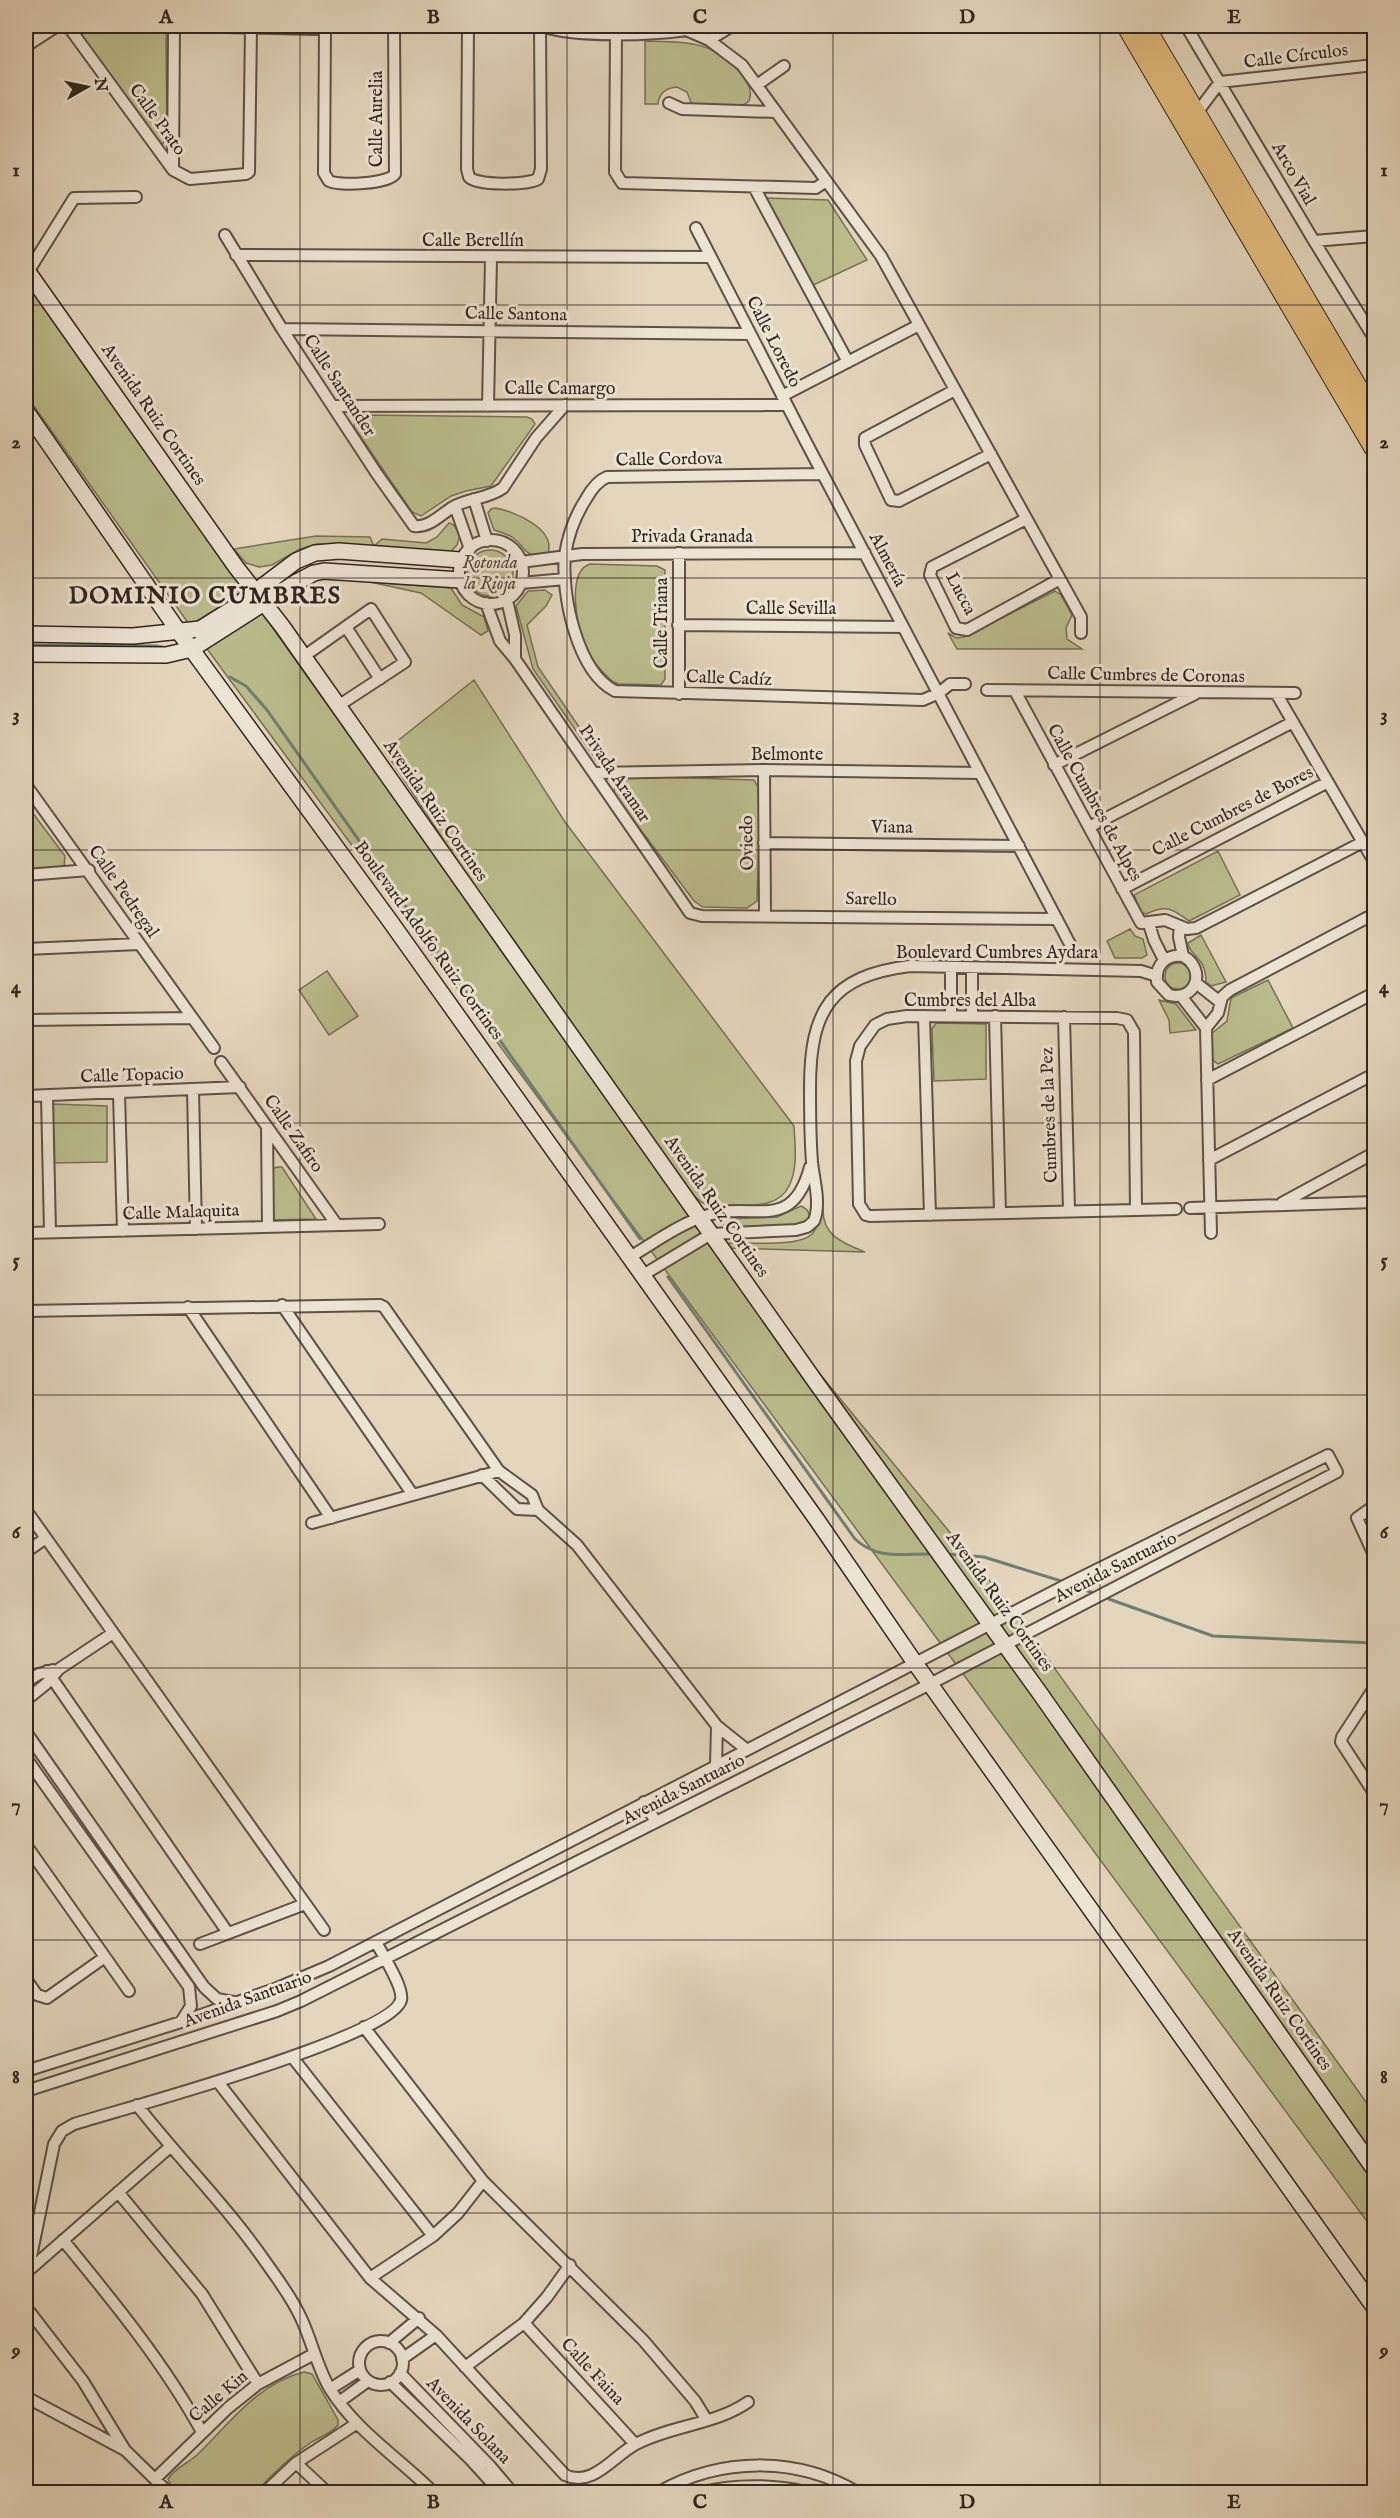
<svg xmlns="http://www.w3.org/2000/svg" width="1400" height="2518" font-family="'IM FELL English',serif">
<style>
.green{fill:#bbbc8c;stroke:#767056;stroke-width:1.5}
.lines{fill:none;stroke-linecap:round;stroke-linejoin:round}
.stream{stroke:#6e7e74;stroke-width:3}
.street-casing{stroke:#5e5147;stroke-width:14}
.secondary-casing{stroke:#312520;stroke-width:18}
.highway-casing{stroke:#312520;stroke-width:22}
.street{stroke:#ede4d4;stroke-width:10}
.secondary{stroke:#ede4d4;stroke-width:15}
.highway{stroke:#e2bb7e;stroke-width:20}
.grid{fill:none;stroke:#312520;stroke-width:1.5;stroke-opacity:0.55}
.labels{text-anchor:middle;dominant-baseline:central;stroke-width:6;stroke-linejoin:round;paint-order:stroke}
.street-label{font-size:18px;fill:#312520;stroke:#ede4d4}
.park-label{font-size:18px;font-style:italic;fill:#544b3b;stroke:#ede4d4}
.district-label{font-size:24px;font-weight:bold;letter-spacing:1.5px;fill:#312520;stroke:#ede4d4}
.neatline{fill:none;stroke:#312520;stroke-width:2}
.grid-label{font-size:20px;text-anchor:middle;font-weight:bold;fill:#312520}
</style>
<rect width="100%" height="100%" fill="#e4d6bd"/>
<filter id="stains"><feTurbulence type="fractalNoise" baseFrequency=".00333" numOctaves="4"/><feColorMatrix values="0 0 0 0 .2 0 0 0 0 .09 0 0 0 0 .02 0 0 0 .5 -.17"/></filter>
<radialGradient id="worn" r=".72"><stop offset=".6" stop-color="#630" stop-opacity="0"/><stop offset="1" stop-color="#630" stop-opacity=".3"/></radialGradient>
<path class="green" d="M 91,26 L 157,26 L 166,32 L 167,136 L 162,145 L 158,146 L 81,36 L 85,28 Z
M 645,41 C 686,42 715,40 742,75 C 748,83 753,91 749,101 L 741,107 L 692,105 L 687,92 L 677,87 C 666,88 659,93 658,104 L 645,104 Z
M 765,198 L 828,200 L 867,260 L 809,287 Z
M 26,282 L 686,1208 L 385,751 L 474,680 L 565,822 L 794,1126 C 795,1146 798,1168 789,1186 C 779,1208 751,1205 731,1205 C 723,1205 715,1207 707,1205 C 696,1201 691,1191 684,1183 L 700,1228 L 1007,1602 L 1374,2113 L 1374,2231 L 196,634 L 26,395 Z
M 361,415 L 527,417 L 532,419 L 535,424 L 491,486 L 466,491 L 451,496 L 421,516 L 412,512 L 354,427 L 355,421 Z
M 495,508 C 514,511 556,529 548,553 C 521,558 529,549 512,537 C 507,534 500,532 494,530 L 488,513 L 491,509 Z
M 449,523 L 454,525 L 460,536 L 457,545 L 450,552 L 374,546 L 317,544 L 300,549 L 272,565 L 259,567 L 246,563 L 234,549 L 316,536 L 370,537 L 374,546 L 382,539 L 426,543 L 437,537 Z
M467 573a23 23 0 1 1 46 0a23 23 0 1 1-46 0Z
M 590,564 L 657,566 L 665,570 L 665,679 L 661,685 L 618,684 L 612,681 C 602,672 591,659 585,647 C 577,629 566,571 590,564 Z
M 370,582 L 451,588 L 462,605 L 484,617 L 488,631 L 481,635 L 421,593 Z
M 545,590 L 552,595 L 546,606 L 527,625 L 538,667 L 603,762 L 597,761 L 533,669 L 516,606 L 528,591 Z
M 1055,591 L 1061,595 L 1072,615 L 1066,628 L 1067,639 L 1082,649 L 957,649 L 948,633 L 956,638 L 964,637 Z
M 625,776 L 754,780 L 760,791 L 757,901 L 747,908 L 703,907 L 694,901 L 614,794 L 615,783 Z
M 26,804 L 65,856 L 64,868 L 26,872 Z
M 1218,851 L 1240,895 L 1189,921 C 1173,909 1167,904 1146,914 L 1141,912 L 1134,895 Z
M 1130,929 L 1135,936 L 1143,939 L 1147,955 L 1142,958 L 1115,958 L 1107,941 Z
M 1201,935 L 1226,982 L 1211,986 L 1206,982 C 1206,956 1189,956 1188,943 Z
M1165 976a13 13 0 1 1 26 0a13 13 0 1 1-26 0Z
M 327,971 L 358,1016 L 329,1035 L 299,990 Z
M 1268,980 L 1293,1028 L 1218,1064 C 1208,1059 1211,1045 1211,1034 L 1227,1021 L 1231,998 Z
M 1159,1000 L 1176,1004 L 1196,1030 L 1170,1033 L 1169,1020 Z
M 936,1023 L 986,1024 L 986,1079 L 934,1081 L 932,1029 Z
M 53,1104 L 107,1106 L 107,1162 L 52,1163 L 51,1107 Z
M 277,1167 L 282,1167 L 316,1219 L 272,1220 L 272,1169 Z
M 801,1206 C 810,1210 811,1216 806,1223 L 800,1225 L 728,1227 L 722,1223 L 727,1219 L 777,1217 Z
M 819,1210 L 823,1210 C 823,1236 843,1243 865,1252 L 729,1248 L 729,1243 C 748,1242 800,1248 813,1233 C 819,1226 819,1218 819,1210 Z
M 304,2372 L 312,2374 L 338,2420 L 338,2425 C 331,2434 319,2437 310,2443 C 290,2457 272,2474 256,2492 L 174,2492 L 168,2479 C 174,2469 188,2463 197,2455 C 229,2424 258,2383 304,2372 Z"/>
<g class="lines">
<path class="stream" d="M 26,645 L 156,646 L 167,648
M 230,677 L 246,686 L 267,710 L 640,1239
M 668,1277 L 855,1539 C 879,1561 903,1553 934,1554
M 946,1554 L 984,1557 L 1061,1581
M 1075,1586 L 1093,1593
M 1106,1598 L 1213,1636 L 1374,1643"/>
<defs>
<path id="street" d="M 68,26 L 173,170 L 190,179 L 246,174 L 249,172 L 251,28
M 184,26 L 314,29 L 336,26
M 468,26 L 467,169 L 469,177 C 477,186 527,185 538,179 L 541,169 L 540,26
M 543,26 C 572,38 654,35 686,30
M 683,26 L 686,30 L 709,40 L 742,65 L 881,256 L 1081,617 L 1081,633
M 1186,26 L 1314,241 L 1374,338
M 325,27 L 324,173 L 329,181 C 340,186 388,184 395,174 L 394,26
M 616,33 L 615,172 L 622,183 L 816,188 L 826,181
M 709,40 L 732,26
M 26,46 L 57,26
M 757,85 L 784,66
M 669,103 L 682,109 L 775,112
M 1196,114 L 1220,82 L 1374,65
M 173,169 L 174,26
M 754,187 L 848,362
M 696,228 L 806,442 L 1071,946
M 225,235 L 282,329 L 377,474 L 414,526 C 429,528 440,515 453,507 C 468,498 488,499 503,488 L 536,438 L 565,405
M 1314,241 L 1374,236
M 236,255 L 710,257
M 28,272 L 74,198 L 136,197
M 282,329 L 750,334
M 955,390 L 865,438 L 865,445 L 891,500 L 899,501 L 991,454
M 782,396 L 919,325
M 333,406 L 786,405
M 488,406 L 491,258
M 823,474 L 607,477 C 597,481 591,490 586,499 C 575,516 568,535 565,555 C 561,594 577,672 615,691 L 923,700 L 939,693 L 950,684 L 965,684
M 474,499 L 487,541
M 455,506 L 470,549
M 1026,519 L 932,567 L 930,575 L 956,628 L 967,630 L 1060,579
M459 572a32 32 0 1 1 64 0a32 32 0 1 1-64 0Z
M 521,562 L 582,554 L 865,553
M 521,583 L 565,579
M 507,600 L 515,635 L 515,659
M 486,603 L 500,641 L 515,659 L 690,913 L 702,916 L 1057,919
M 678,625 L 903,627
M 346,627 L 380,679
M 303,657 L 371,609 L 405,662 L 338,706
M 987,690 L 1295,693
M 1015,691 L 1141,923 L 1165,920 L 1187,929 L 1196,928 L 1363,842
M 1276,693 L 1372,858
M 679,694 L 679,553
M 1054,765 L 1195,694
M 764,770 L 765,915
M 594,773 L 764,770 L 980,773
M 26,785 L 214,1048
M 1089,827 L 1293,722
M 764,843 L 1019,846
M 26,875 L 89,870
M 1122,889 L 1328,782
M 1149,924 L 1154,940 L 1164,960
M 1180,926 L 1179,937 L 1183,956 C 1207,969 1196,1002 1169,995 L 1157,982 C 1155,965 1166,954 1183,956
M 26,949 L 139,944
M 951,968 L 951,1015
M 972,968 L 972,1015
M 1196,983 L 1220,1002
M 1181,996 L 1206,1028
M 924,1016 L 930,1215
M 995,1016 L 1000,1213
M 1064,1017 L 1069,1211
M 26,1020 L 192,1018
M 1206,1028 L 1218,1013 L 1222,997 L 1230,990 L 1374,914
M 1206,1028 L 1211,1233
M 221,1062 L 337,1225
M 1207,1080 L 1374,993
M 193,1090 L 196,1229
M 119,1094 L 123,1231
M 26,1096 L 240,1087
M 47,1096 L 50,1232
M 267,1128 L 268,1227
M 1209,1160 L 1374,1074
M 1282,1203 L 1374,1153
M 1190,1208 L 1374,1202
M 1136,1210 L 1134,1032 L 1127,1020 L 1117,1018 L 907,1016 L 887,1019 L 875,1025 L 860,1046 L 856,1061 L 859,1204 L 866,1215 L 870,1216 L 1136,1210 L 1176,1209
M 26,1233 L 379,1224
M 630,1257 C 655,1242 681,1223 708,1215 C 754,1201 792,1234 810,1167
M 643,1275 L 711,1234 L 796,1230 L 807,1227 L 814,1221 C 821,1203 814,1181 812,1162 C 810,1137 810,1112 810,1088 C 810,1011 830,976 910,966 L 1141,971 L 1157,976
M 282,1305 L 413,1495
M 188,1307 L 331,1518
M 26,1311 L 380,1305 L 384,1307 L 499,1471 L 532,1495 L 538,1510 L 577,1545 L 717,1726 L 747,1750
M 482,1475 L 517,1509 L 538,1510
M 1374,1506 L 1357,1518 L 1374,1555
M 26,1510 L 324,1930
M 312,1523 L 499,1471
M 26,1552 L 46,1538
M 47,1671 L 228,1933
M 26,1682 L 39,1674 L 53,1670
M 1374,1688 L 1342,1737 L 1341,1742 L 1374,1793
M 26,1700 L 46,1684 L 59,1669 L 113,1633
M 26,1732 L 204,1987 L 217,1999 L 234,2002
M 26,1758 L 189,1987 L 191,2006 L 181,2022
M 716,1765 L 717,1726
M 644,1802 L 656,1822
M 26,1845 L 129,1991
M 200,1944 L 305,1904
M 26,1979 L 37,1995 L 47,1998 L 105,1957
M 364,2027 L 483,2181 L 643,2340 L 695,2401 L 706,2419
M 293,2058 L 433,2236
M 26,2071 L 181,2022 L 277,1988 L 329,1966 L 1068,1584 L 1328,1455 L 1337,1472 L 930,1684 L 301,2001 L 277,2011 L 26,2091
M 218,2082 L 370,2278 L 436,2335 L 565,2475 C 593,2488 613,2456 636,2444 C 672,2425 715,2425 748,2402
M 137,2105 C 179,2159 228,2207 267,2264 C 279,2281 292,2298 301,2318 C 312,2341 317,2367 330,2389 C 356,2431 399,2458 433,2492
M 118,2192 L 202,2294 L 258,2384
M 63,2240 C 113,2301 164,2363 202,2432
M 28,2271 L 170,2147
M 370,2278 L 433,2236 L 458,2213 L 483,2181
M 26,2281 L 54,2144 L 62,2131 L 74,2124 C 119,2110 392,2037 401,2000 C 404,1987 382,1954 376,1942
M 26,2307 L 83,2381 L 125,2450
M 524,2323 L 635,2444
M359 2363a22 22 0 1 1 44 0a22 22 0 1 1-44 0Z
M 389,2343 L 419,2318
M 402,2359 L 436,2335
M 465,2367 L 524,2323 L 547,2297 L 570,2265
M 400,2373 L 490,2466 L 512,2492
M 390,2382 L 470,2459 L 500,2492
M 330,2389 L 360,2370
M 26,2397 L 125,2450 L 168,2492
M 339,2402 L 368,2381
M 296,2463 L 327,2492
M 155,2479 L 228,2408 L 258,2384 L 314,2354
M 265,2492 L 296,2463 L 356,2424
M 659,2492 C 720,2457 797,2456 857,2492
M 702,2492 C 737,2484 770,2484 806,2492"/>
<path id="secondary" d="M 26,269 L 236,567 L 282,626 L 817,1384 L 1039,1692 L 1374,2169
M 26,411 L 179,632 L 390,921 L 817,1520 L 915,1663 L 1374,2307
M 26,634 L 133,636 L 200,629 L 232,609 L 296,561 L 315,553 L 339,551 L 461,560
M 26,654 L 166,655 L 192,649 L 295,583 L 314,573 L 324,571 L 460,580"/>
<path id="highway" d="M 1127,26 L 1374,447
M 1144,26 L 1374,416"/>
</defs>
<use href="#street" class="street-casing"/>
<use href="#secondary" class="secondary-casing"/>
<use href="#highway" class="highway-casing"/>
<use href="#street" class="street"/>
<use href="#secondary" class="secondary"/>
<use href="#highway" class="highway"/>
</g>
<path class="grid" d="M 300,26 L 300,2492M 567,26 L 567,2492M 833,26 L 833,2492M 1100,26 L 1100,2492M 26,305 L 1374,305M 26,578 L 1374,578M 26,850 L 1374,850M 26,1123 L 1374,1123M 26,1395 L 1374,1395M 26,1668 L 1374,1668M 26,1940 L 1374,1940M 26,2213 L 1374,2213"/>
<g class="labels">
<g class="street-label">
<text transform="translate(1296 57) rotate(-7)">Calle Círculos</text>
<text transform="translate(377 119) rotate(-90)">Calle Aurelia</text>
<text transform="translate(157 120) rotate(54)">Calle Prato</text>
<text transform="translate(1293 174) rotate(60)">Arco Vial</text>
<text x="473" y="241">Calle Berellín</text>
<text transform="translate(516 315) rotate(1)">Calle Santona</text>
<text transform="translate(773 342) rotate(63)">Calle Loredo</text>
<text transform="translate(339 386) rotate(57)">Calle Santander</text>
<text x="560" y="389">Calle Camargo</text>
<text transform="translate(153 415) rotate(55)">Avenida Ruiz Cortines</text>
<text transform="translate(669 460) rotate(-1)">Calle Cordova</text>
<text x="692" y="537">Privada Granada</text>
<text transform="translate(887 560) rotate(62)">Almería</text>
<text transform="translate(960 594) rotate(62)">Lucca</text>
<text x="791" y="609">Calle Sevilla</text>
<text transform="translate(662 623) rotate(-90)">Calle Triana</text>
<text transform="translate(1146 676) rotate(1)">Calle Cumbres de Coronas</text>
<text transform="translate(729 679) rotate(2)">Calle Cadíz</text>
<text x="787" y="755">Belmonte</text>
<text transform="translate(614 774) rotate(56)">Privada Aramar</text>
<text transform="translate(1094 803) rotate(61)">Calle Cumbres de Alpes</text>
<text transform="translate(435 811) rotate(55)">Avenida Ruiz Cortines</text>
<text transform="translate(1233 812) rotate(-27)">Calle Cumbres de Bores</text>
<text transform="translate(892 828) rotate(1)">Viana</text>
<text transform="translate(748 843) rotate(-91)">Oviedo</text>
<text transform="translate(123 892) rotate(55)">Calle Pedregal</text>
<text transform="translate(871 900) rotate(1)">Sarello</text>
<text transform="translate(428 941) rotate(54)">Boulevard Adolfo Ruiz Cortines</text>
<text x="997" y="953">Boulevard Cumbres Aydara</text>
<text x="970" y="1001">Cumbres del Alba</text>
<text transform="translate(132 1076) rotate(-2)">Calle Topacio</text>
<text transform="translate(1050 1115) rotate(-92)">Cumbres de la Pez</text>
<text transform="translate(293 1134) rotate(55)">Calle Zafiro</text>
<text transform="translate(716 1207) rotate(55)">Avenida Ruiz Cortines</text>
<text transform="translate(181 1213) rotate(-2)">Calle Malaquita</text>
<text transform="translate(1116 1568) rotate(-27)">Avenida Santuario</text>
<text transform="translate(999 1602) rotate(54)">Avenida Ruiz Cortines</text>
<text transform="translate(684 1790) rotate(-27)">Avenida Santuario</text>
<text transform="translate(248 2000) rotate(-20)">Avenida Santuario</text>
<text transform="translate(1279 2000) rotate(55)">Avenida Ruiz Cortines</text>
<text transform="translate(592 2372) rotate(47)">Calle Faina</text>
<text transform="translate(219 2397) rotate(-40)">Calle Kin</text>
<text transform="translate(468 2421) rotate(46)">Avenida Solana</text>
</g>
<g class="park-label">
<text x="490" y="563">Rotonda<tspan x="490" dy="21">la Rioja</tspan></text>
</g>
<g class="district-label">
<text x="205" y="596">DOMINIO CUMBRES</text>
</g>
</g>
<rect width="1400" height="2518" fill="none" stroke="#e4d6bd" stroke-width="66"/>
<g transform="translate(87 87) rotate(81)" stroke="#ede4d4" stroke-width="4.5" paint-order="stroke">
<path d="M0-4.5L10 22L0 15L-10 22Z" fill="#312520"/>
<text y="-9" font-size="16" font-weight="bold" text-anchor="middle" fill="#312520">N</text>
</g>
<rect x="33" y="33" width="1334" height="2452" class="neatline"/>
<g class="grid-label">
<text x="166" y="23">A</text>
<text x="433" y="23">B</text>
<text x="700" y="23">C</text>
<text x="967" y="23">D</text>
<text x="1234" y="23">E</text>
<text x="16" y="176">1</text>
<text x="1384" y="176">1</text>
<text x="16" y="448">2</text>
<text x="1384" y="448">2</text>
<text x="16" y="721">3</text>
<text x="1384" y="721">3</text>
<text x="16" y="993">4</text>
<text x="1384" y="993">4</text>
<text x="16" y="1266">5</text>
<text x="1384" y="1266">5</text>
<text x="16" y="1538">6</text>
<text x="1384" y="1538">6</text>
<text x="16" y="1811">7</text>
<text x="1384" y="1811">7</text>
<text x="16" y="2083">8</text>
<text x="1384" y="2083">8</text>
<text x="16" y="2356">9</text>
<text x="1384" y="2356">9</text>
<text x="166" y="2508">A</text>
<text x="433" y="2508">B</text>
<text x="700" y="2508">C</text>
<text x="967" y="2508">D</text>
<text x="1234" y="2508">E</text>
</g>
<rect width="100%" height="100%" filter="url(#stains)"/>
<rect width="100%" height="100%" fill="url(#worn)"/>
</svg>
